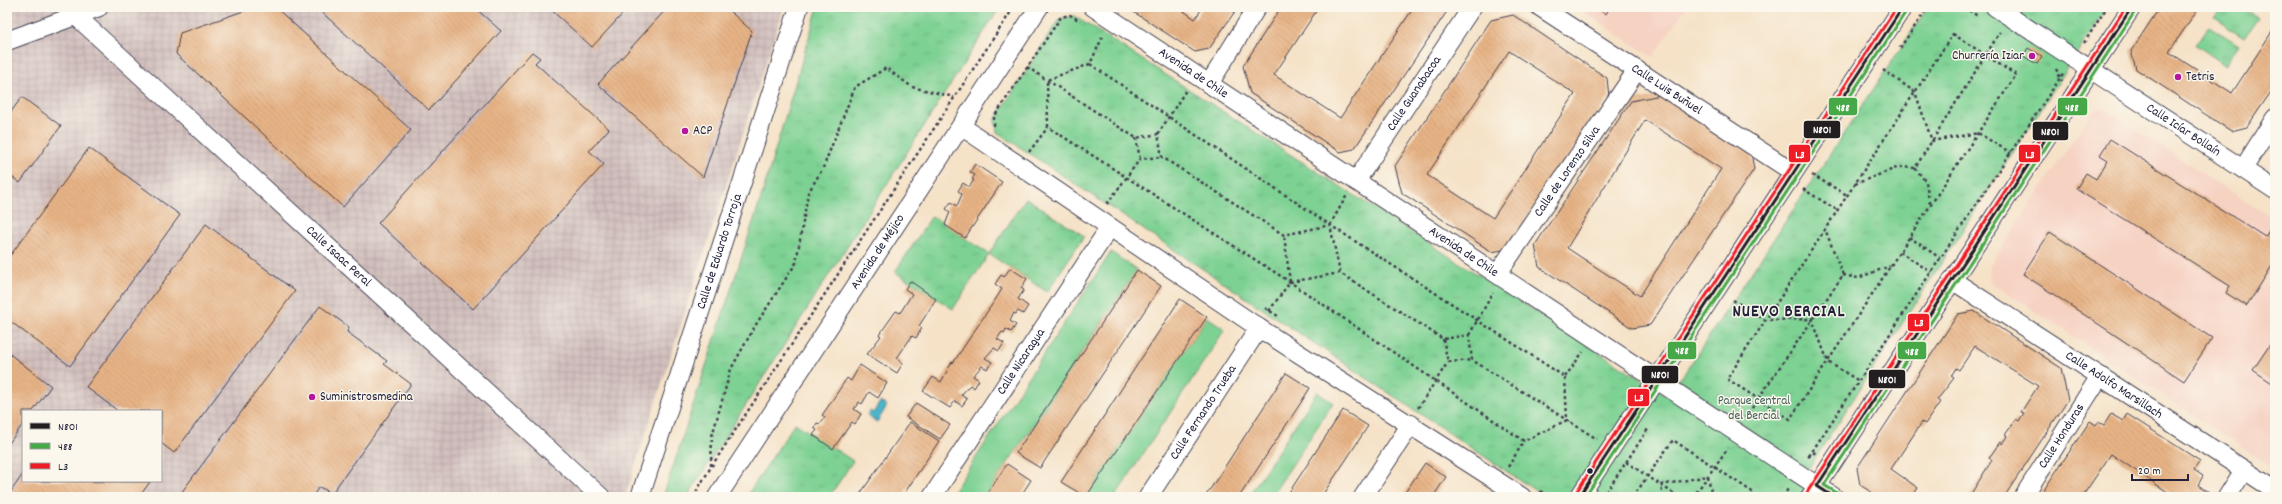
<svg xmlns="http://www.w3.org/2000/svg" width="2282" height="504" font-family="Dekko,sans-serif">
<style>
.built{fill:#f6d2c3}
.industrial{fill:url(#industrial-grid);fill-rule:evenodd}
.grass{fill:url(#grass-tufts);stroke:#507a67}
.garden{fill:#7dd193;stroke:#507a67}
.water{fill:#4bb5c9;stroke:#366c82}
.building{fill:url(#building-back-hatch);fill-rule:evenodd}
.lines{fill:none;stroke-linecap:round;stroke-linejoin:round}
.minor-casing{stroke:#423f50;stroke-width:20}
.path{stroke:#423f50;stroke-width:2.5;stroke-dasharray:3 3;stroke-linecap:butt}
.minor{stroke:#fff;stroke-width:18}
.bus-1-casing{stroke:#fbf7ec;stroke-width:6}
.bus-2-casing{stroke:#fbf7ec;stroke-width:6}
.bus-3-casing{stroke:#fbf7ec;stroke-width:6}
.bus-1{stroke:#231f20;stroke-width:3}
.bus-2{stroke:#46a846;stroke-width:3}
.bus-3{stroke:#ee1c25;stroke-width:3}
.poi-dot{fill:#b5179e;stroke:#fbf7ec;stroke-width:1.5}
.bus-dot{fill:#22223b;stroke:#fbf7ec;stroke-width:1.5}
.labels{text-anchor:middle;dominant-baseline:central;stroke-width:3;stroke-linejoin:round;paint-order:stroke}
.poi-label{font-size:13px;fill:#22223b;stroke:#fbf7ec;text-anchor:start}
.street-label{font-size:13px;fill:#22223b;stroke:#fbf7ec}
.park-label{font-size:13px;fill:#425f5a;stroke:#fbf7ec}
.district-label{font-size:17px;font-weight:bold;letter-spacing:1px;fill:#22223b;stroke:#fbf7ec}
.line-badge{stroke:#fbf7ec;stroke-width:1.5}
.badge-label{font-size:11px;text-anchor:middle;font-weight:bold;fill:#fff}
</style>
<defs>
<pattern id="industrial-grid" width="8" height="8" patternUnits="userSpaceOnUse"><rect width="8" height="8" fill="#d1bfbd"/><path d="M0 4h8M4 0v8" fill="none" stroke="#b3a4a3"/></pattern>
<pattern id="grass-tufts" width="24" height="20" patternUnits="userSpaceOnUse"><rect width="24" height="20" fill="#7dd193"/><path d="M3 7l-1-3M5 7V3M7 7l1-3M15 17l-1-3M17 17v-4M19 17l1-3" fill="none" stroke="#6cb380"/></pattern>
<pattern id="building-back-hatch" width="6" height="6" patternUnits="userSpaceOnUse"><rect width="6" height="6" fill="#e7b385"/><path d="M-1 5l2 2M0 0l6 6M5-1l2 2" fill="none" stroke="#c69a74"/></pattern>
</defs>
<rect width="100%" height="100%" fill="#fbf7ec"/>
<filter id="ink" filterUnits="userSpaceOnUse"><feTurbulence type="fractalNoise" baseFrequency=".025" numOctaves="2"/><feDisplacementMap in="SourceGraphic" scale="8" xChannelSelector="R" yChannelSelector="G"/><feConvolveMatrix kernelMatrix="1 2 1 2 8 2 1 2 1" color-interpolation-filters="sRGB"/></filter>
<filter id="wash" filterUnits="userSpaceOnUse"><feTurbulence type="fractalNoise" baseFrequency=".012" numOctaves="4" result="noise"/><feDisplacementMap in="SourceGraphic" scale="16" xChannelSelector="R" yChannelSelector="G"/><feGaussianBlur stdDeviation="0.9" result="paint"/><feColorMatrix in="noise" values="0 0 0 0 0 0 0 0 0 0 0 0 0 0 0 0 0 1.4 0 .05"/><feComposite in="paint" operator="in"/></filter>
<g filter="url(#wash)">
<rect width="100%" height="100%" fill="#f5e2c7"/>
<path class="built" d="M 1576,7 L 1686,7 L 1653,57 Z
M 2102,108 L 2275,220 L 2275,469 L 1991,282 L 1989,277 L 1989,267 L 2091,113 L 2096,109 Z"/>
<path class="industrial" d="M 7,7 L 784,7 L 625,497 L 7,497 ZM 23,411 L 161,411 L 161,481 L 23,481 Z"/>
<path class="grass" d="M 818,7 L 1000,7 L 687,497 L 663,497 L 761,198 Z
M 1928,7 L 2107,7 L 1799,483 L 1821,497 L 1545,497 L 997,132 L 995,120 L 1059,19 L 1074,16 L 1666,395 L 1684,374 Z
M 2222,7 L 2241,7 L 2258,18 L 2244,38 L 2214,18 Z
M 2209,26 L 2239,45 L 2225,65 L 2196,45 Z
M 1026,198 L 1084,236 L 1047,292 L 989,254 L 953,309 L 895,272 L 932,216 L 989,254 Z
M 795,423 L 853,461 L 829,497 L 746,497 Z"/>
<path class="garden" d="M 1111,252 L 1137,270 L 985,497 L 950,497 Z
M 1207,317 L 1225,329 L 1115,497 L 1086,497 Z
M 1317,392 L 1333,403 L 1271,497 L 1248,497 Z"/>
<path class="water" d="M 880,402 L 887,406 L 877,422 L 867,416 L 870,411 L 873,413 Z"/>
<g id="blocks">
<path class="building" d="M 255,7 L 275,7 L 411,130 L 343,207 L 176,54 L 180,33 Z
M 316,7 L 474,7 L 501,31 L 429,110 Z
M 548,7 L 629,7 L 592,47 Z
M 668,7 L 725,7 L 752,31 L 703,177 L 598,84 Z
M 1126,7 L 1178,7 L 1195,19 L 1203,7 L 1238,7 L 1209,49 L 1195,52 Z
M 1281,7 L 1319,7 L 1274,75 L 1340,118 L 1414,7 L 1450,7 L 1354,149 L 1340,152 L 1250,93 L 1243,66 Z
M 1595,7 L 1610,7 L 1606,14 Z
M 2160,7 L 2199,7 L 2169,52 L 2232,93 L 2275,27 L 2275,86 L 2247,127 L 2231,131 L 2136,69 L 2131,51 Z
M 1513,15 L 1607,78 L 1609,97 L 1507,249 L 1492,252 L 1402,193 L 1395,166 L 1491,20 ZM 1509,51 L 1575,94 L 1493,218 L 1427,175 Z
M 2028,48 L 2042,56 L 2037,64 L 2023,56 Z
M 532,52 L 540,58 L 535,63 L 609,129 L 589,151 L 604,164 L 473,309 L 378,223 Z
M 1661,95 L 1751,153 L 1754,169 L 1650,325 L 1632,328 L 1539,267 L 1535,245 L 1631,101 ZM 1645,120 L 1721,169 L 1640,296 L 1567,248 Z
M 22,97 L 61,126 L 20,183 L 7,173 L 7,117 Z
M 2110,139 L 2265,237 L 2270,229 L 2275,232 L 2275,261 L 2247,306 L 2226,293 L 2230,286 L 2076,189 L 2086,173 L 2096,179 L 2108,160 L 2100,155 Z
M 89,148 L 180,215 L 70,366 L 7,319 L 7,260 Z
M 975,164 L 1002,182 L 965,238 L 945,225 L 950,212 L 946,209 L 951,202 L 957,206 L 962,194 L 958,191 L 963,183 L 969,187 L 974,180 L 972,179 L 975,175 L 970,172 Z
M 206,224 L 295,291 L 174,453 L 161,443 L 161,411 L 118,411 L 86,387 Z
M 2050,232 L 2212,338 L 2184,381 L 2023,274 Z
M 1010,268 L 1027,279 L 1021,288 L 1024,290 L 1018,299 L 1028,306 L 1023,314 L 1018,311 L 1016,314 L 1014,313 L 1010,321 L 1016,325 L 1011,332 L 1006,329 L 1004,333 L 1002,332 L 997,339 L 1004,343 L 999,351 L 994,348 L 985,358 L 992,362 L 987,369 L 982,366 L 973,376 L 979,380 L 974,388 L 970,385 L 961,395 L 967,399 L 962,406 L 955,401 L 950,408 L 923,391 L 933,377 L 941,382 L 952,362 L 953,363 L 997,297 L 1002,289 L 995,284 L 1001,275 L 1004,277 Z
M 1137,270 L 1161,286 L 1040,468 L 1016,453 Z
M 910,281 L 936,299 L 919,326 L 922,328 L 916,338 L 912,336 L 897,358 L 903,363 L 897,373 L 867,354 L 878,340 L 881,336 L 879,335 L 896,311 L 900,313 L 912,294 L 905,289 Z
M 1180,299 L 1207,317 L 1086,497 L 1061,482 Z
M 320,306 L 349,327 L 347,332 L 387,361 L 384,364 L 411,384 L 332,493 L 319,487 L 312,497 L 178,497 Z
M 1974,311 L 2061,368 L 2068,400 L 2004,497 L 1969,497 L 1992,460 L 1989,458 L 2000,442 L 2002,444 L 2007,436 L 2005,435 L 2016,419 L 2019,421 L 2024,413 L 2021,412 L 2038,386 L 1975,346 L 1959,370 L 1956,368 L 1951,376 L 1954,378 L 1937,400 L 1940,402 L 1925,424 L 1922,422 L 1891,469 L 1918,488 L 1912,497 L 1879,497 L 1860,485 L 1857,468 L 1958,314 Z
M 2275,337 L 2275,385 L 2253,370 Z
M 7,352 L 51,386 L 33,411 L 23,411 L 23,424 L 7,446 Z
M 860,365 L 887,383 L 878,398 L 869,392 L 862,404 L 859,402 L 854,409 L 861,414 L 855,424 L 852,422 L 833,449 L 813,435 L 817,430 L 814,428 L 817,423 L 820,424 L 825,417 L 822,415 L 827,408 L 847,378 L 851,381 Z
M 1286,373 L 1310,388 L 1300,404 L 1239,497 L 1205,497 Z
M 916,403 L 950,425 L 940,439 L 906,417 Z
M 1343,410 L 1368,426 L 1346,460 L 1321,497 L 1286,497 Z
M 2111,414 L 2123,421 L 2127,414 L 2200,461 L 2194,470 L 2203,476 L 2198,485 L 2209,492 L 2206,497 L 2175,497 L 2111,454 L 2082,497 L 2039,497 L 2090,421 L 2096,425 L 2098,422 L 2104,425 Z
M 910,422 L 939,441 L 902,497 L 858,497 Z
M 1425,463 L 1446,477 L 1433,497 L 1402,497 Z
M 1007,464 L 1031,480 L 1020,497 L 985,497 Z
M 23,474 L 23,481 L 150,482 L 139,497 L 7,497 Z"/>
</g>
</g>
<g filter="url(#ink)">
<use href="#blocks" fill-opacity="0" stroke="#423f50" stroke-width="1"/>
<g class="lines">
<defs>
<g id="minor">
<path id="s1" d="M 1093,7 L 1834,497"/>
<path id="s2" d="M 1540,7 L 1793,172"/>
<path id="s3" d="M 1995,7 L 2275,190"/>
<path id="s4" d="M 76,16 L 601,497"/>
<path d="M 7,41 L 99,7"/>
<path d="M 1209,84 L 1257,7"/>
<path d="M 961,126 L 1259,328 L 1522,497"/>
<path d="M 2243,169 L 2275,118"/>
<path id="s5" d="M 1356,181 L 1472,7"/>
<path id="s6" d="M 1498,273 L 1637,70"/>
<path id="s7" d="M 1952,280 L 2275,490"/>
<path id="s8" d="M 640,497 L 799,7"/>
<path id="s9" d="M 717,497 L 1039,7"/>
<path id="s10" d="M 932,497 L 1110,227"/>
<path id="s11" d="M 1148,497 L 1259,328"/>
<path d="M 1363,497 L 1411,424"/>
<path d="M 1579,497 L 1903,7"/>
<path d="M 1810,497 L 2132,7"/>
<path id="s12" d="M 2023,497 L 2100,376"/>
<path d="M 2227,497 L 2244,470"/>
</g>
</defs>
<use href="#minor" class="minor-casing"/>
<path class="path" d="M 1964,7 L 1979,17
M 1953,34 L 2016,75 L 1790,419 L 1727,379 Z
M 2084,43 L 2107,7
M 1900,48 L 1928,7
M 1090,64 L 1330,225 L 1565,377 L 1567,420 L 1524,441 L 1290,282 L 1048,127 L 1047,80 L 1090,64 L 1103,36
M 1027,67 L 1136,138 L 1158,134 L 1162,157 L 1284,235 L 1330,225 L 1340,273 L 1443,339 L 1469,335 L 1472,360 L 1597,439
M 2056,69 L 2062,81
M 1883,70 L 1915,92 L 1932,141 L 1978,133 L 2011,153
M 994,126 L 994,117 L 1061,17 L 1070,15 L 1080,21
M 1158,134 L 1186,90
M 1136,138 L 1140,159
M 1029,152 L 1048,127
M 1915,168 L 1926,182 L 1930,206
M 1812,175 L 1847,195
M 1855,184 L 1899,167 L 1915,168 L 2000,32
M 1803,189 L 1837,210
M 1107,204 L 1140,159 L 1162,157
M 1330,225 L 1347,195
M 1909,237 L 1940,258
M 1900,252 L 1931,272
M 1843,275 L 1858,278 L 1890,266
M 1290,282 L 1340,273
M 1733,300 L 1765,320 L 1812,319 L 1828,362 L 1859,381
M 1265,308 L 1278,316
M 1269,311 L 1290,282 L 1284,235
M 1469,335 L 1493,293
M 1443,339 L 1448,362 L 1472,360
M 1565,377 L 1583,352
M 1418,408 L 1448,362
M 1745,418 L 1843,275 L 1825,229
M 1809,456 L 2064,72
M 1808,457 L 1817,451
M 1626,462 L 1679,497
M 711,466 L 712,436 L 731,369 L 755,326 L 796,263 L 808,193 L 823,168 L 855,87 L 886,68 L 912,87 L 954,97
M 1508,467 L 1524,441
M 1540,491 L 1549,497
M 693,497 L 711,467 L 1014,7
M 1603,497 L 1648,429
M 1633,497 L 1673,440 L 1754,493 L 1751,497
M 1663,497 L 1661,485 L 1708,476 L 1712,497
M 1693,497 L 1728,448
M 1783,497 L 1789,487"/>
<use href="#minor" class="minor"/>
<defs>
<path id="bus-1" d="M 1579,497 L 1903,7
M 1834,497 L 1817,486 L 2132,7"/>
<path id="bus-2" d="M 1837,493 L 1824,485 L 2136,10
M 1585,497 L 1907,10"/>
<path id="bus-3" d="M 1575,494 L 1897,7
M 1806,494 L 2126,7"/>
</defs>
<use href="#bus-1" class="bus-1-casing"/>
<use href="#bus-2" class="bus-2-casing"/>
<use href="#bus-3" class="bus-3-casing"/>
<use href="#bus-1" class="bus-1"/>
<use href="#bus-2" class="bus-2"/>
<use href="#bus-3" class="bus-3"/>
</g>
</g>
<g class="poi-dot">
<circle cx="2032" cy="56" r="4"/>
<circle cx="2178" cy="77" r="4"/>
<circle cx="685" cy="131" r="4"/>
<circle cx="312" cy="397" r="4"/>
</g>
<circle class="bus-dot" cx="1590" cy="471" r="3.5"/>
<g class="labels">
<g class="poi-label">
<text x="2024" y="56" text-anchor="end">Churrería Iziar</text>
<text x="2186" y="77">Tetris</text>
<text x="693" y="131">ACP</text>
<text x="320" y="397">Suministrosmedina</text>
</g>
<g class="street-label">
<text stroke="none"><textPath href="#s1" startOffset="120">Avenida de Chile</textPath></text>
<text stroke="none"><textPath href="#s2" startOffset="151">Calle Luis Buñuel</textPath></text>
<text stroke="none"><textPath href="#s5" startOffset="105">Calle Guanabacoa</textPath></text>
<text stroke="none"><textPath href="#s3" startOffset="225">Calle Icíar Bollaín</textPath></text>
<text stroke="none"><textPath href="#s6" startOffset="123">Calle de Lorenzo Silva</textPath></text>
<text stroke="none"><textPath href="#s1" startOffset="444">Avenida de Chile</textPath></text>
<text stroke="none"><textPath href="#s8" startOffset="258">Calle de Eduardo Torroja</textPath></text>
<text stroke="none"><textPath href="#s9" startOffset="293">Avenida de Méjico</textPath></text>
<text stroke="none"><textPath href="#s4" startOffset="356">Calle Isaac Peral</textPath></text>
<text stroke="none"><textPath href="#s10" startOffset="162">Calle Nicaragua</textPath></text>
<text stroke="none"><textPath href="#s7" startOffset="193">Calle Adolfo Marsillach</textPath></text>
<text stroke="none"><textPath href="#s11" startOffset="101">Calle Fernando Trueba</textPath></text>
<text stroke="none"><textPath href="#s12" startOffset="72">Calle Honduras</textPath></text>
</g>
<g class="park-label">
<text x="1754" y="401">Parque central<tspan x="1754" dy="15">del Bercial</tspan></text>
</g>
<g class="district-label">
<text x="1789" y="313">NUEVO BERCIAL</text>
</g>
</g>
<g class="line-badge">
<rect x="1828" y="97" width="30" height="19" rx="4" fill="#46a846"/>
<rect x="2057" y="97" width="31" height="19" rx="4" fill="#46a846"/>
<rect x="1803" y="120" width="38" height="19" rx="4" fill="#231f20"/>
<rect x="2032" y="121" width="37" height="20" rx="4" fill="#231f20"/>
<rect x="1788" y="144" width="23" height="19" rx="4" fill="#ee1c25"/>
<rect x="2018" y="144" width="23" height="19" rx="4" fill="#ee1c25"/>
<rect x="1907" y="313" width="23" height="19" rx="4" fill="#ee1c25"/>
<rect x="1667" y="341" width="30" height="19" rx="4" fill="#46a846"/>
<rect x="1897" y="341" width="30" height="19" rx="4" fill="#46a846"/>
<rect x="1641" y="365" width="38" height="19" rx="4" fill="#231f20"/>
<rect x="1868" y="369" width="38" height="20" rx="4" fill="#231f20"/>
<rect x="1627" y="388" width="23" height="19" rx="4" fill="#ee1c25"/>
</g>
<g class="badge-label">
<text x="1843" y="111">488</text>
<text x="2072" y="111">488</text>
<text x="1822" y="133">N801</text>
<text x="2050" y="135">N801</text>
<text x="1800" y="158">L3</text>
<text x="2030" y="158">L3</text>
<text x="1919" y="326">L3</text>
<text x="1682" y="354">488</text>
<text x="1912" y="355">488</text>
<text x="1660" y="378">N801</text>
<text x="1887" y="383">N801</text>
<text x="1639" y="401">L3</text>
</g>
<rect width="2282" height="504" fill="none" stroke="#fbf7ec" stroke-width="24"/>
<rect x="22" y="410" width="140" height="72" fill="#fbf7ec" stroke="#a4a2a5"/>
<rect x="30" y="423" width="20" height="6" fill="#231f20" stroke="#a4a2a5"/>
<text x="58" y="430" font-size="12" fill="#22223b">N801</text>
<rect x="30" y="443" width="20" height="6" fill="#46a846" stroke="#a4a2a5"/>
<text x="58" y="450" font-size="12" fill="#22223b">488</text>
<rect x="30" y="463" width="20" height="6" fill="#ee1c25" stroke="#a4a2a5"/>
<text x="58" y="470" font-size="12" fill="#22223b">L3</text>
<path d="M2132 474v6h56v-6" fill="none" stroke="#22223b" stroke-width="2"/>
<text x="2138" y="474" font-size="12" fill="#22223b" stroke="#fbf7ec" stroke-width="3" paint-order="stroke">20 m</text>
</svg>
